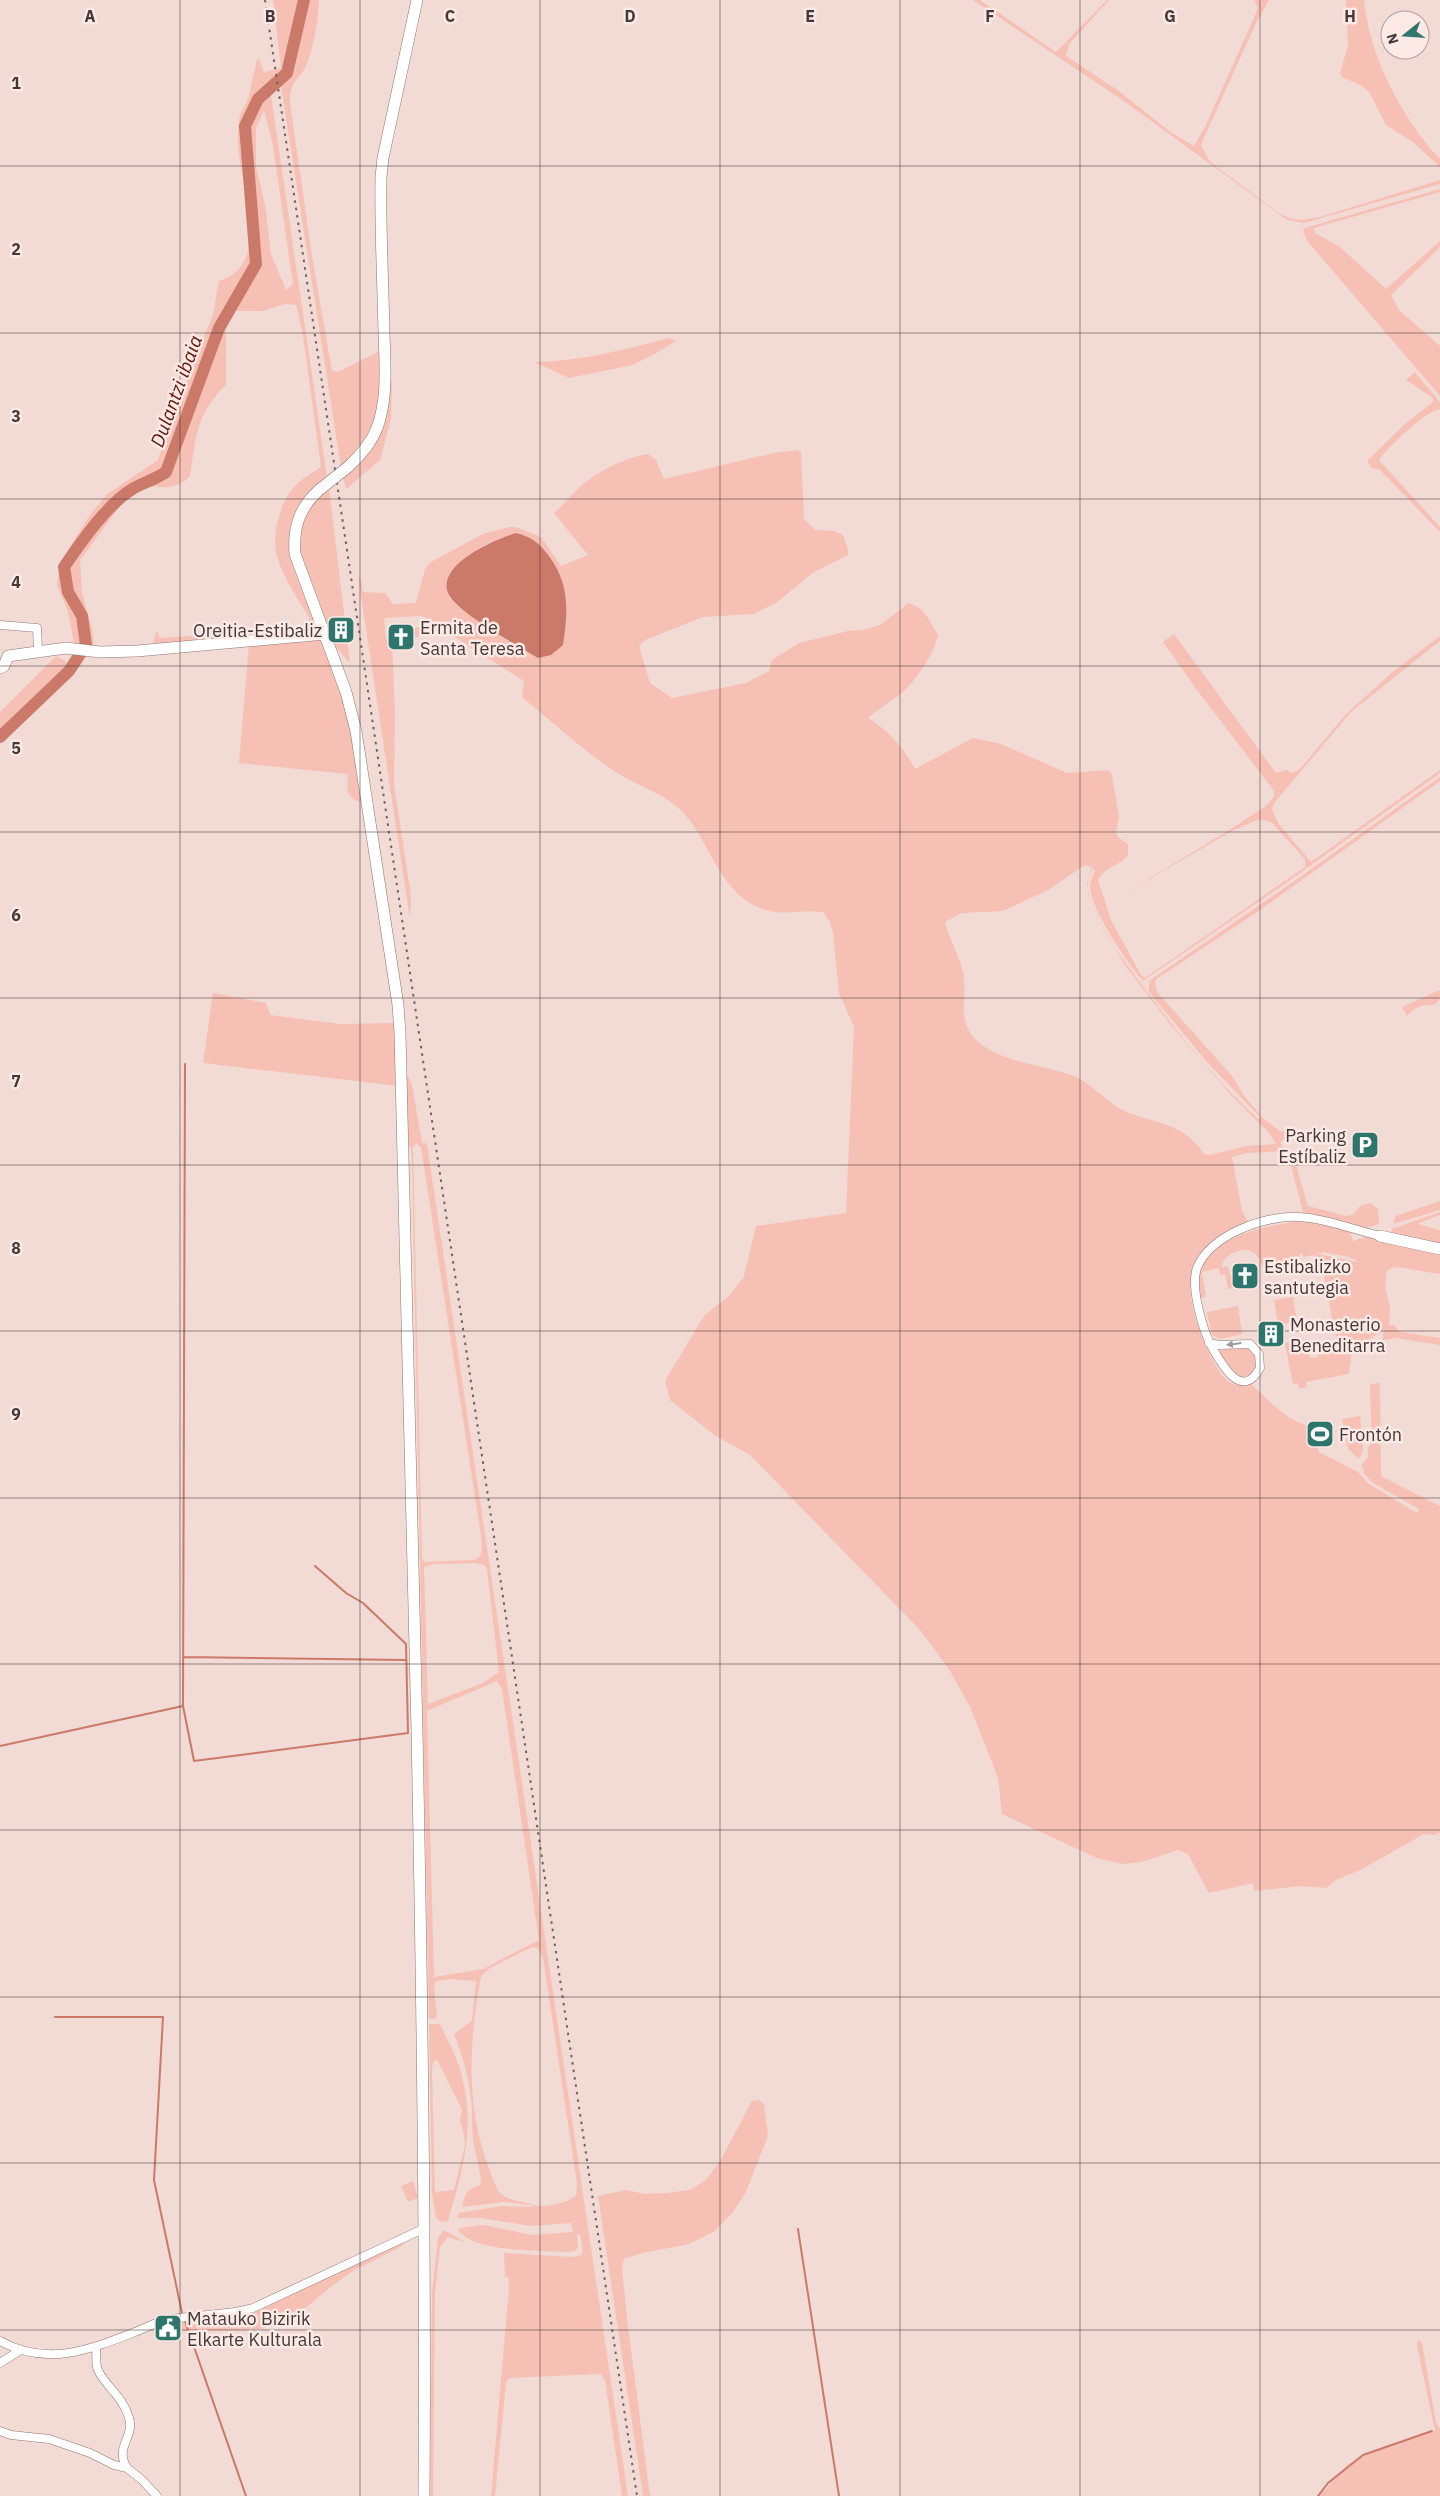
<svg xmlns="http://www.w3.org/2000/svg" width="1440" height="2496" font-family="'IBM Plex Sans',sans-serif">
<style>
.green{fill:#f7c0b4;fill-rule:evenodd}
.water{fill:#cb7968}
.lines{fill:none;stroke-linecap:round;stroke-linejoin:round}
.stream{stroke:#cb7968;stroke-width:2}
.river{stroke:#cb7968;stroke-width:12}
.street-casing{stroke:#8b7671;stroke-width:9}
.secondary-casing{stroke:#8b7671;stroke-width:12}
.street{stroke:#fff;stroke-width:8}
.secondary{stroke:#fff;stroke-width:11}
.rail{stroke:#6e615f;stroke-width:2;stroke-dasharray:2.5 5;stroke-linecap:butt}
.secondary-bridge-casing{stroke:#8b7671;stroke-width:12;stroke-linecap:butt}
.secondary-bridge{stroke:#fff;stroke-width:11}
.oneway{fill:#a19c9c}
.grid{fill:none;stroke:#433a38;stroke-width:1;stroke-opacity:0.55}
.labels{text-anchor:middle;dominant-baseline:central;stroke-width:5;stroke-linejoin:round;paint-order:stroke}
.poi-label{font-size:18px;fill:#433a38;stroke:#fce8e4;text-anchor:start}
.water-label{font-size:19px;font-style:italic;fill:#611608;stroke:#fce8e4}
.grid-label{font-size:16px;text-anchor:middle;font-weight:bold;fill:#433a38;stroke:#fce8e4;stroke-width:5;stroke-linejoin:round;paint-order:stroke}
</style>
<rect width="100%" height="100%" fill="#f2dad5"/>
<path class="green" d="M 273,0 L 319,0 C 318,21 315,41 308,61 C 302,79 289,79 290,103 L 312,256 L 332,371 L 338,372 L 380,351 C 382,405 381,428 341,467 L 281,86 L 271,95 L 327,477 C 319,484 308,492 302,501 C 274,539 298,580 314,617 L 312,629 L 305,632 L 153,646 L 156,630 L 160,638 L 292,629 L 308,624 L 309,618 C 298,599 285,580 278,560 C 270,535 280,499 299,482 C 306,476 314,472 321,467 L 303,335 L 296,305 L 285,304 L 263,311 L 235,311 L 226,329 L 226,385 C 196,414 196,437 190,476 C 171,496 154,481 139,489 C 124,496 93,544 80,560 L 82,593 L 92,629 L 94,646 L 74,643 L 68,612 L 57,585 L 60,563 L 89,516 L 107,494 L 158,460 L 190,371 L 213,315 L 219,281 C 276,264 237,180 238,139 C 238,132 238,123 240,116 C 242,109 248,102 249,95 C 252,82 254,70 258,57 L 264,72 L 281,68 ZM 264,110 L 273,146 L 293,284 L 286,290 L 271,254 L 265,205 L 256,167 L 256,128 Z
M 973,0 L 980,0 L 1056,52 L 1107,0 L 1109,0 L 1069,44 L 1066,56 L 1119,91 L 1169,131 L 1194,146 L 1205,127 L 1256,13 L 1258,7 L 1254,0 L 1269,0 L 1257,21 L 1203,140 L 1201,145 L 1210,162 L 1280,214 L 1292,219 L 1302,220 L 1320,217 L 1440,180 L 1440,184 L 1304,223 L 1287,220 L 1128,104 Z
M 1346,0 L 1364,0 C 1369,55 1402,119 1440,159 L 1440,167 L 1413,142 L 1386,125 L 1370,93 L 1362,86 L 1342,77 L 1340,73 L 1348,46 Z
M 1440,189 L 1440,192 L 1314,228 L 1315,233 L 1340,247 L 1386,289 L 1440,241 L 1440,247 L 1391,295 L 1399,310 L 1440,346 L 1440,396 L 1308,242 L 1303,231 L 1305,228 Z
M 669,338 L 676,341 L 655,354 L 632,365 L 569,378 L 534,362 C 581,361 624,350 669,338 Z
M 1415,372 L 1440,402 L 1440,409 C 1425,411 1388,447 1379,460 L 1440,527 L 1440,532 L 1379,469 L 1372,468 L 1367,461 L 1405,424 L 1433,402 L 1433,398 L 1406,380 Z
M 388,379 L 392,379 L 391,419 L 380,460 L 346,489 L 343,477 L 364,459 Z
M 797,450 L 801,452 L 804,519 L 815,530 L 835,531 L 843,535 L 848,550 L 848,555 L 814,572 L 776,603 L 753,614 L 703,617 L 645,640 L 639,646 L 650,683 L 672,698 L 746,683 L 769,671 L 772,660 L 799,643 L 848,631 L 863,630 L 880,625 L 909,603 C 924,607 931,623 938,635 C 936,651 914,683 901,694 C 890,702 878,709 868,718 C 889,731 903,747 915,769 L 973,738 L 1001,744 L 1067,773 L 1108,770 L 1112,774 L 1119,817 L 1116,833 L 1119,838 L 1128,844 L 1128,855 C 1119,867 1106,865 1098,880 L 1111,920 L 1141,975 L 1145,978 L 1305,867 L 1305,859 L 1271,822 L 1259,819 L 1230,832 L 1117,898 L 1231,829 L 1266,806 L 1274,797 L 1274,791 L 1197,690 L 1163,642 L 1174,634 L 1276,773 L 1286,770 L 1292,773 L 1300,769 L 1348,712 L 1394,671 L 1440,636 L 1440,641 L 1351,712 L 1275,802 L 1272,809 L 1278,823 L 1311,862 L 1440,770 L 1440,773 L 1286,883 L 1143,981 C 1127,962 1091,911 1090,886 C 1090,881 1093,876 1095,871 L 1093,868 C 1090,875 1087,882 1088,890 C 1095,922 1118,952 1136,977 C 1173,1027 1212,1077 1258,1119 L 1261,1118 L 1207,1062 L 1149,992 L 1149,981 L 1286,887 L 1440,777 L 1440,781 L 1257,912 L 1155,980 L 1157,992 L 1233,1077 L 1244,1096 L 1264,1119 L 1281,1132 L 1292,1127 L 1287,1137 L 1280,1142 L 1284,1151 L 1247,1153 L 1232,1157 L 1242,1211 L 1248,1222 C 1221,1232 1212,1242 1199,1267 C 1197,1272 1192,1280 1191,1284 C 1186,1304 1212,1370 1229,1382 C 1235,1386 1244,1386 1251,1384 C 1270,1401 1287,1422 1312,1427 L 1319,1452 L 1358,1472 L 1369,1484 L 1417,1513 L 1419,1509 L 1373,1483 L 1363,1473 L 1364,1469 L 1361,1466 L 1368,1457 L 1368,1448 L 1372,1441 L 1370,1387 L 1371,1384 L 1380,1383 L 1381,1476 L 1440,1506 L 1440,1832 L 1434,1835 L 1424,1834 L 1362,1869 L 1336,1880 L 1326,1888 L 1301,1886 L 1254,1891 L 1253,1883 L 1209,1893 L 1188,1854 L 1178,1850 L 1141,1862 L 1122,1864 L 1097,1858 L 1002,1814 L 998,1778 L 970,1707 L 949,1669 L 920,1630 L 750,1455 L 713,1434 L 670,1400 L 665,1381 L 704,1316 L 731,1294 L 744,1276 L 756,1226 L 846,1213 L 854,1027 L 839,993 L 833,933 L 830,922 L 823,912 C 804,909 785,916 766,910 C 716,895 711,835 676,806 C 658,791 633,784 614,771 C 582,749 552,722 522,697 L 524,681 L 422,616 L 384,618 L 386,639 L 392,642 L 395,711 L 394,785 L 411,896 L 410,919 L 358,576 L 361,581 L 363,592 L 385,593 L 393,604 L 416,603 L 425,569 L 431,562 L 483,534 L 509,527 L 516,527 L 541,537 L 561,566 L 588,555 L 554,513 C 564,505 572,494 581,486 C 600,470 624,458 648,454 L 656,460 L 664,479 L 774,453 ZM 491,541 L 538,658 L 487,628 L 456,603 L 448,576 L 462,560 ZM 1085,865 L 1092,867 L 1087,884 L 1089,897 L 1099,920 L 1125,965 L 1170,1024 L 1230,1094 L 1270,1134 L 1276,1144 L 1247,1146 L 1210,1155 L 1204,1154 C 1183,1123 1161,1125 1129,1113 C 1109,1105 1096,1087 1076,1077 C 1044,1063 980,1063 966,1024 C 961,1009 967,989 963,972 C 959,954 949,939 945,922 L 962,913 L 1003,911 L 1048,890 Z
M 329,487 L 350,663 L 333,644 L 305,576 L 297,539 L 309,505 Z
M 424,625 L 427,633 L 400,643 L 397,634 Z
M 317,640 L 323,643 L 342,691 L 354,744 L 365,805 C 345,795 347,795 348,774 L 239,763 L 249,644 Z
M 56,656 L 65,661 L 71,675 L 0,744 L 0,712 Z
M 1440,990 L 1440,999 L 1434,1005 C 1423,1004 1414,1008 1407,1016 L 1402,1007 Z
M 213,993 L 266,1003 L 270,1015 L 340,1024 L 396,1023 L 399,1086 L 203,1063 Z
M 405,1069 L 412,1085 L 422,1142 L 427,1144 L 628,2496 L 622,2496 L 605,2380 L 601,2374 L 509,2378 L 506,2383 L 495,2496 L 491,2496 L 509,2287 L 508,2277 L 505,2277 L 504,2253 L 572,2257 L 581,2255 L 583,2250 L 580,2234 L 577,2235 L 578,2247 L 575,2251 L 568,2252 C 542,2250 476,2253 459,2231 L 459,2228 L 484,2225 L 532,2235 L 573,2232 L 571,2223 L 530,2226 L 482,2218 L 457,2218 L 459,2213 L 501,2206 L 533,2207 L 531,2205 L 504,2202 L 462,2207 C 465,2193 467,2189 481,2185 C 481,2169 475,2155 473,2140 C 472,2129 472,2119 472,2109 C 470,2083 464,2058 454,2034 L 472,2021 L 476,1981 L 452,1979 L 436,1981 L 434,1987 L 437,2016 L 434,2019 L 429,2019 L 412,1162 L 411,1148 L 409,1146 ZM 417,1144 L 421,1147 L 480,1529 C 481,1540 486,1556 474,1560 L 424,1562 L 422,1558 L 413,1146 ZM 475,1563 L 484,1565 L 487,1569 L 499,1672 L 483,1683 L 428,1704 L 424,1567 L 434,1564 ZM 497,1681 L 502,1689 L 539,1940 L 483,1969 L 434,1977 L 427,1711 ZM 532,1947 L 538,1948 L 543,1958 L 577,2183 L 576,2195 C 571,2202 543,2209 534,2205 C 526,2202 513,2201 505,2197 C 496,2192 494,2180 490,2171 C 465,2108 469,2041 481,1976 L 490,1968 Z
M 1287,1150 L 1292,1152 L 1308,1206 L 1346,1216 L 1354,1214 L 1360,1206 L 1370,1203 L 1378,1209 L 1379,1224 L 1364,1229 L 1304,1216 Z
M 1440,1201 L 1440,1210 L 1393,1224 L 1396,1216 Z
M 1440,1212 L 1440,1215 L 1419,1223 L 1420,1225 L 1440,1230 L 1440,1246 L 1391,1233 L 1392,1229 Z
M 1303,1221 L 1350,1231 L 1353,1241 L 1368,1236 L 1440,1252 L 1440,1274 L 1396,1267 L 1387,1270 L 1385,1287 L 1390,1307 L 1389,1325 L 1394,1325 L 1399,1332 L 1440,1338 L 1440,1345 L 1396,1338 L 1382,1340 L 1384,1330 L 1352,1350 L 1349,1374 L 1306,1382 L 1307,1387 L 1299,1389 L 1298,1383 L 1293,1384 L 1285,1343 L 1306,1339 L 1310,1358 L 1318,1357 L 1317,1348 L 1337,1344 L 1323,1270 L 1315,1255 L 1304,1257 L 1302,1253 L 1278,1273 L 1272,1263 L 1261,1265 C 1257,1242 1227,1248 1221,1267 L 1228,1266 L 1234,1288 L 1228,1289 L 1225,1274 L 1220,1275 L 1219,1268 L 1202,1272 L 1206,1297 L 1201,1298 C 1200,1291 1197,1282 1198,1275 C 1204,1237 1272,1224 1303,1221 ZM 1324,1252 C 1336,1256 1348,1254 1358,1262 L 1318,1254 Z
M 1293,1297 L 1297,1321 L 1278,1325 L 1274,1300 Z
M 1238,1306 L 1242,1334 L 1221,1339 L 1212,1335 L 1207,1312 Z
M 1238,1347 L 1251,1349 C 1260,1361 1258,1373 1243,1377 L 1230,1370 L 1219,1351 Z
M 1360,1416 L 1363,1451 L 1359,1459 L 1348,1449 L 1342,1419 Z
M 429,2024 L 440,2024 C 446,2037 454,2051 459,2066 C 477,2123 464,2165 448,2221 L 441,2222 L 436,2218 L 432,2194 ZM 437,2059 L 462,2110 L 460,2120 L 464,2134 L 465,2145 L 454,2190 L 435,2192 L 432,2070 L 433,2062 Z
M 759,2100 L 764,2104 L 768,2136 L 745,2194 L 732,2213 L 715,2231 L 689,2244 L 642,2253 L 624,2259 L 622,2268 L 627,2319 L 650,2496 L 643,2496 L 598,2196 L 626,2190 L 645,2194 L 666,2193 L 690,2190 L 706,2180 L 720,2161 L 752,2101 Z
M 413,2181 L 418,2198 L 408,2202 L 401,2186 Z
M 444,2230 L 467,2243 L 448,2237 L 440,2247 L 435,2293 L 433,2496 L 430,2496 L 432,2293 L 438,2238 Z
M 408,2239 L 400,2247 L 353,2271 L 333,2285 L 290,2321 L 261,2329 L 181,2331 L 179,2322 L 243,2315 L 269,2305 Z
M 1418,2339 L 1422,2343 L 1436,2422 L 1440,2429 L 1440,2496 L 1319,2496 L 1347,2465 L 1377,2449 L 1435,2431 L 1417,2346 Z"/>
<path class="water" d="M 516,533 C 532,537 539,543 549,556 C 570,585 568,611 563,645 L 551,655 L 538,658 C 519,646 451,610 447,590 C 441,562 496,539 516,533 Z"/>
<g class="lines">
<path class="stream" d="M 185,1064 L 183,1706 L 194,1761 L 408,1733 L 406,1644 L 363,1603 L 346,1593 L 315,1566
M 183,1657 L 405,1660
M 0,1746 L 183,1706
M 55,2017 L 163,2017 L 154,2180 L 182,2313
M 798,2229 L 839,2496
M 185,2321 L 246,2496
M 1318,2496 L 1328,2483 L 1363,2455 L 1432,2431"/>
<path class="river" d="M 0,737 L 69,671 L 86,645 L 82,616 L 68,592 L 64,567 C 81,542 108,503 134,488 C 145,482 156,479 166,472 L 219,328 L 256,264 L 245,126 L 258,99 L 287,73 L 304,0"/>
<defs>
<path id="street" d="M 0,625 L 37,628 L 38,651
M 1209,1343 L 1219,1345 L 1250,1344 L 1259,1354 L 1260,1368 C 1242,1401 1222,1365 1213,1349 C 1203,1332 1190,1287 1197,1268 C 1210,1235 1265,1215 1298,1217 C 1324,1218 1355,1230 1380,1236
M 0,2341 C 47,2367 89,2350 135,2332 C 145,2328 156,2322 167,2320 C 195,2314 225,2316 253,2308 L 425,2228
M 96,2347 C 97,2353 95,2364 98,2370 C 105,2386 123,2396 129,2418 C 135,2438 114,2446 127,2468
M 0,2363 L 19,2351
M 0,2431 L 11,2435 L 49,2439 L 90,2453 L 114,2465 L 127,2468 L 141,2479 L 157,2496"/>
<path id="secondary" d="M 348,467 C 360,456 371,444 377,428 C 388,399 385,364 384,333 C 383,281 380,229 381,177 L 383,158 L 417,0
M 319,490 C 299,508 293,528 295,554 L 346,692 L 356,731 L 398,1005 L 400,1033 C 407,1265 412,1498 417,1731 C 422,1986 426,2241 424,2496
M 8,656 L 66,648 L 100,652 L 137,651 L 325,634
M 0,668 L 4,666 L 8,656
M 1380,1236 L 1440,1249"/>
</defs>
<use href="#street" class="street-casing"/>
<use href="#secondary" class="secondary-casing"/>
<use href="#street" class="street"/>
<use href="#secondary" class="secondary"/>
<path class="rail" d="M 265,0 L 637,2496"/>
<defs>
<path id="secondary-bridge" d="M 319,490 L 348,467"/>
</defs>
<use href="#secondary-bridge" class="secondary-bridge-casing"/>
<use href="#secondary-bridge" class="secondary-bridge"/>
</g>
<defs><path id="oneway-solid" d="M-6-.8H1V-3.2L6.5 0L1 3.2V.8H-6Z" transform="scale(1.25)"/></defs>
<use class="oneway" href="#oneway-solid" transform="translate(1234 1344) rotate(173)"/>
<path class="grid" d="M 180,0 L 180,2496M 360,0 L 360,2496M 540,0 L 540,2496M 720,0 L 720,2496M 900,0 L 900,2496M 1080,0 L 1080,2496M 1260,0 L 1260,2496M 0,166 L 1440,166M 0,333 L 1440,333M 0,499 L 1440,499M 0,666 L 1440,666M 0,832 L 1440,832M 0,998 L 1440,998M 0,1165 L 1440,1165M 0,1331 L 1440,1331M 0,1498 L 1440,1498M 0,1664 L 1440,1664M 0,1830 L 1440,1830M 0,1997 L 1440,1997M 0,2163 L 1440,2163M 0,2330 L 1440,2330"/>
<defs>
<symbol id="building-square" viewBox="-11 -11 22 22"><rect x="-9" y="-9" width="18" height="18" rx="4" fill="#2e756b" stroke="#fce8e4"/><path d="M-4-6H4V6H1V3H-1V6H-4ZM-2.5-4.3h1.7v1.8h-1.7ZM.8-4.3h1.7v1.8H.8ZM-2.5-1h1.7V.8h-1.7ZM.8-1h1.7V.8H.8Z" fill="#fff"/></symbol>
<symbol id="church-square" viewBox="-11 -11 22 22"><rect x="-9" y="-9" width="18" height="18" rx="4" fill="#2e756b" stroke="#fce8e4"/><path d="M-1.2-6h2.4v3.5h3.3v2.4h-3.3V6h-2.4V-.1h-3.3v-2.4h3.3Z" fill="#fff"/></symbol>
<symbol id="parking-square" viewBox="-11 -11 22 22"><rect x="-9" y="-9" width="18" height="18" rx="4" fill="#2e756b" stroke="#fce8e4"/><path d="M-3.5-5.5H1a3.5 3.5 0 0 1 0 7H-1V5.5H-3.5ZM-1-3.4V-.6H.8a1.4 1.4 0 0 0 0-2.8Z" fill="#fff"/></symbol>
<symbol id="stadium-square" viewBox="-11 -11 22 22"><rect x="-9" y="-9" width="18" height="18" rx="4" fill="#2e756b" stroke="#fce8e4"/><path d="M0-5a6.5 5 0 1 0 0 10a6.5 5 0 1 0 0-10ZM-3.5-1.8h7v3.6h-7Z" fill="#fff"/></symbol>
<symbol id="civic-square" viewBox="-11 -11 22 22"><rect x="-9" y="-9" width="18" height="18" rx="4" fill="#2e756b" stroke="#fce8e4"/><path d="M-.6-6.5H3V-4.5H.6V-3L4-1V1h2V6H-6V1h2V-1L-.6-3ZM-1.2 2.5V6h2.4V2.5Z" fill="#fff"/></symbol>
</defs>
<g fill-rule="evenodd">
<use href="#building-square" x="325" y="614" width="32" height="32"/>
<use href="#church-square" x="385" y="621" width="32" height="32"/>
<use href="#parking-square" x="1349" y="1129" width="32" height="32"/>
<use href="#church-square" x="1229" y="1260" width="32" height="32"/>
<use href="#building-square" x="1255" y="1318" width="32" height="32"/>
<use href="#stadium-square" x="1304" y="1418" width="32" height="32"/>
<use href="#civic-square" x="152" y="2312" width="32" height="32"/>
</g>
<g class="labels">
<g class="poi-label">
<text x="420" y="627">Ermita de<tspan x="420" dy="21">Santa Teresa</tspan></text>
<text x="322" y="630" text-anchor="end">Oreitia-Estibaliz</text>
<text x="1346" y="1135" text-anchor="end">Parking<tspan x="1346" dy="21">Estíbaliz</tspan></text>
<text x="1264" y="1266">Estibalizko<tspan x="1264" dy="21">santutegia</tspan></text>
<text x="1290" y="1324">Monasterio<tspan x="1290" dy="21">Beneditarra</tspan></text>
<text x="1339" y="1434">Frontón</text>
<text x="187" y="2318">Matauko Bizirik<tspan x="187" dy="21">Elkarte Kulturala</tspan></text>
</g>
<g class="water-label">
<text transform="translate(176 391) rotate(-70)">Dulantzi ibaia</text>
</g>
</g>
<g class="grid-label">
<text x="90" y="22">A</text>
<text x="270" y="22">B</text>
<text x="450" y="22">C</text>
<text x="630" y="22">D</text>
<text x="810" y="22">E</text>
<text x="990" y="22">F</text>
<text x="1170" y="22">G</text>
<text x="1350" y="22">H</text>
<text x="16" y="89">1</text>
<text x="16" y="255">2</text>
<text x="16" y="422">3</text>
<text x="16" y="588">4</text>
<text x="16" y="754">5</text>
<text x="16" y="921">6</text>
<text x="16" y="1087">7</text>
<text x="16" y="1254">8</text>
<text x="16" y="1420">9</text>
</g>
<g transform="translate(1405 35) rotate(253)"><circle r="24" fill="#fce8e4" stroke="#b2a29f"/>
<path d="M0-4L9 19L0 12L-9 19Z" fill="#2e756b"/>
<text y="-8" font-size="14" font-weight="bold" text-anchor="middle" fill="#433a38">N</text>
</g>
</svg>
